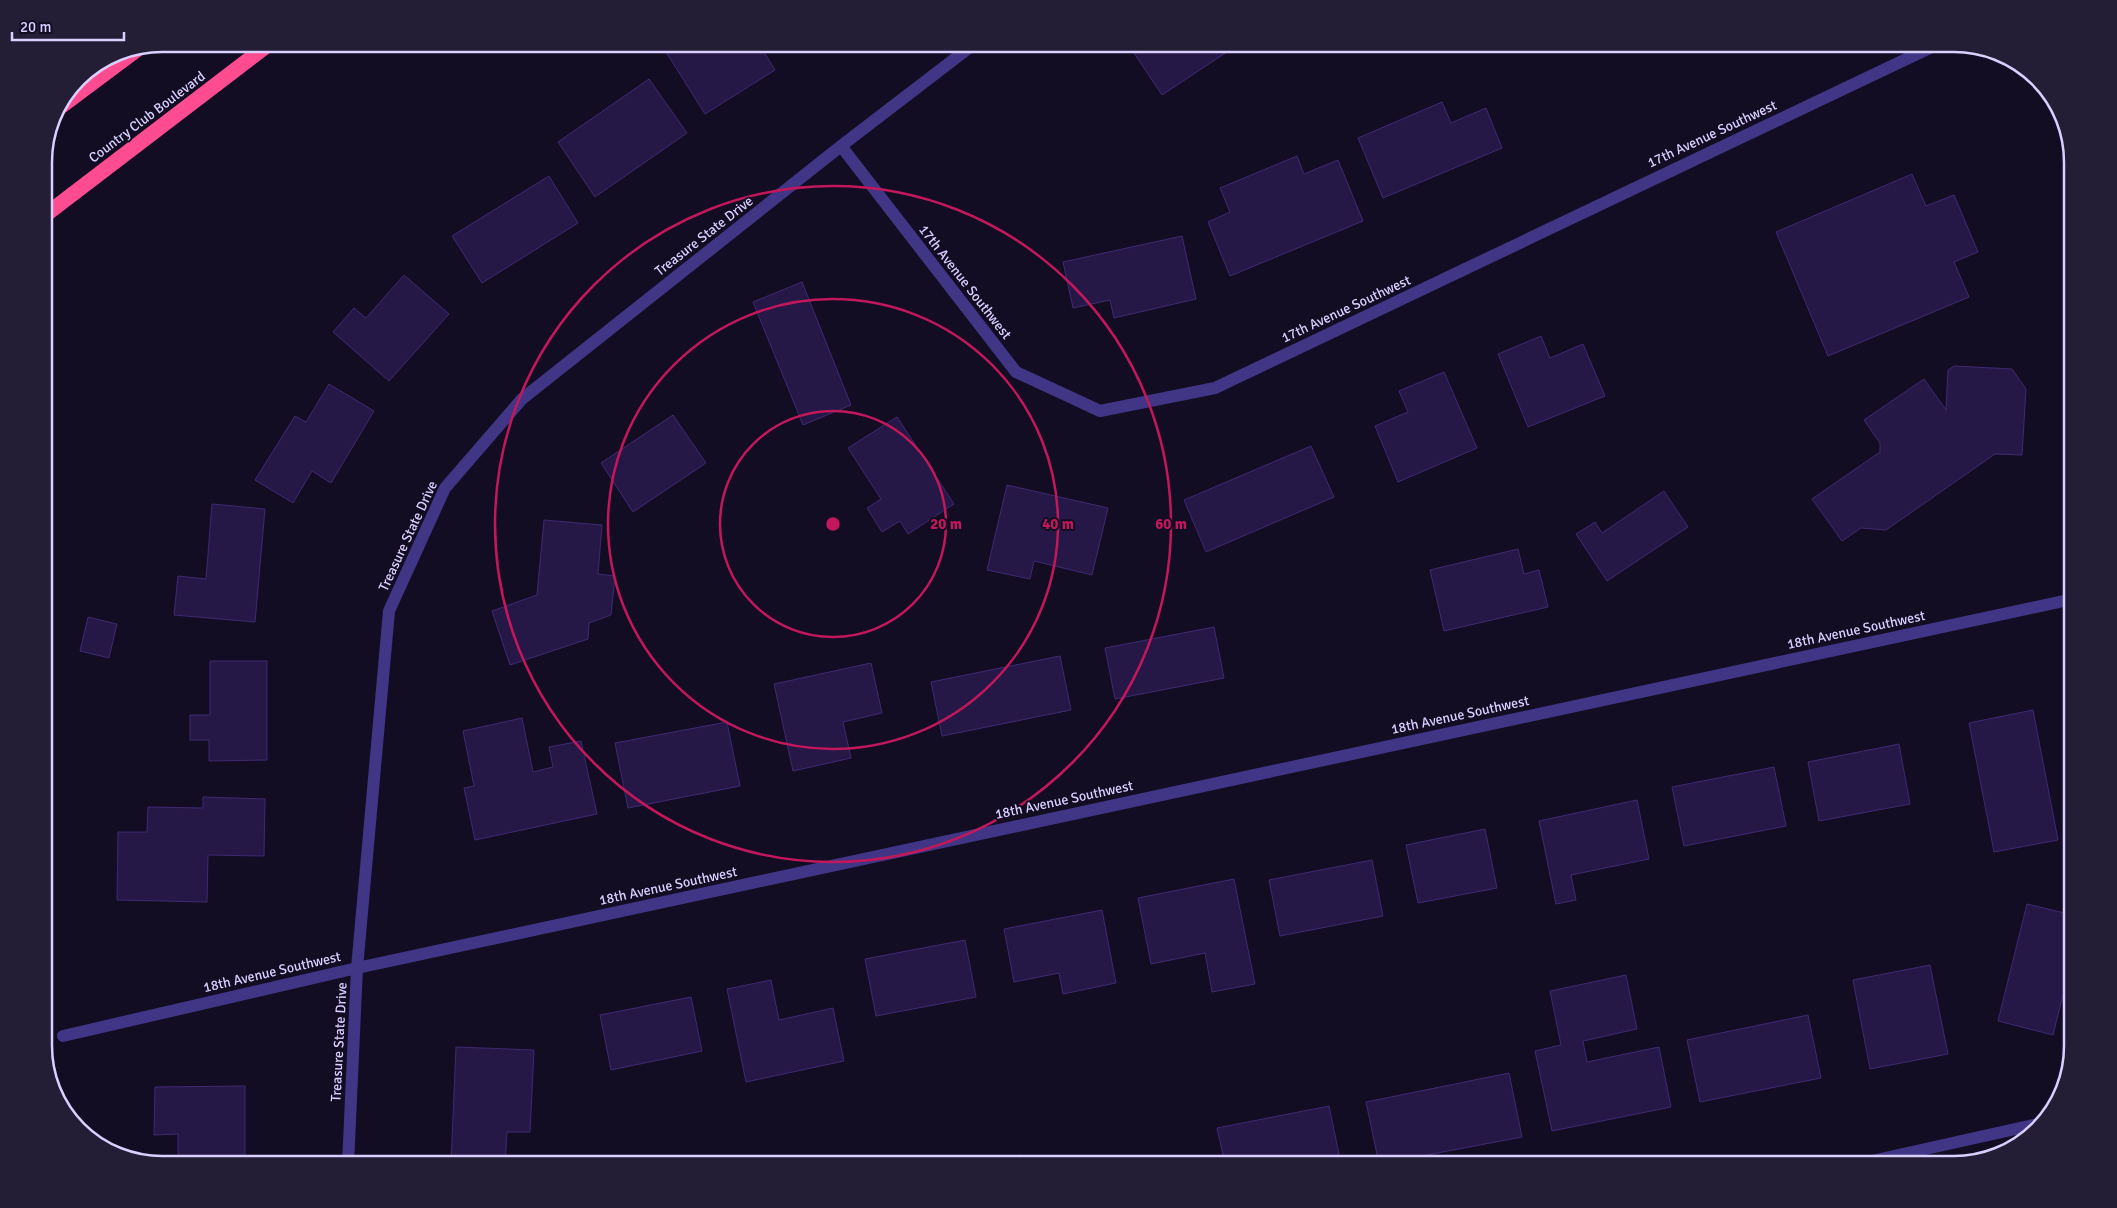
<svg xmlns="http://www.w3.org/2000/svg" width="2117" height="1208" font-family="Signika,sans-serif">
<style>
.building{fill:#261846;stroke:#3f2973}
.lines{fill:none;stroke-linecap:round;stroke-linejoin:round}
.minor{stroke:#413685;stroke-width:12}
.motorway{stroke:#ff4b90;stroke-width:15}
.ring{fill:none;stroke:#c2185b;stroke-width:2.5}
.labels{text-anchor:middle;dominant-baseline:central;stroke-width:4;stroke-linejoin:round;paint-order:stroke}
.street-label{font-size:14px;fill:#dad0ff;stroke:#130d24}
.rim{fill:none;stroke:#dad0ff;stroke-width:2.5}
.centre{fill:#c2185b;stroke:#130d24;stroke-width:2.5}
.ring-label{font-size:15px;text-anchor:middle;font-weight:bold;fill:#c2185b;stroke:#130d24;stroke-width:4;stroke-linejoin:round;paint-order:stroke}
</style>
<rect width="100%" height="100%" fill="#130d24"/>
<path class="building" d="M 661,44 L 759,44 L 775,70 L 705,114 Z
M 1135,44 L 1239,44 L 1162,95 L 1130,47 Z
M 1710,44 L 1724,44 L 1712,49 Z
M 649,79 L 687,133 L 595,197 L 558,142 Z
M 1442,102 L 1451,123 L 1486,108 L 1502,148 L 1383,198 L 1358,138 Z
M 1297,156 L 1304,174 L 1338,160 L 1363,221 L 1230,276 L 1208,222 L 1230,212 L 1220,188 Z
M 1912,174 L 1926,206 L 1954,195 L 1978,252 L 1954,262 L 1969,297 L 1828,356 L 1776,232 Z
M 549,176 L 578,223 L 482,283 L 452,236 Z
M 1182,236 L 1196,299 L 1114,318 L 1110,300 L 1073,308 L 1063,262 Z
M 404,275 L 449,314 L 389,381 L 333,332 L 354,308 L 366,318 Z
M 802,282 L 851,405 L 803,425 L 753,302 Z
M 1541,336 L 1550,358 L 1583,344 L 1605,396 L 1528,427 L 1498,354 Z
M 1954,366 L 2012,369 L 2026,389 L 2022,455 L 1995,454 L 1886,530 L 1861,528 L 1842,541 L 1812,499 L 1880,452 L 1880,443 L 1864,420 L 1924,379 L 1946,410 L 1948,370 Z
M 1444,372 L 1477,448 L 1398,482 L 1375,426 L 1408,412 L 1399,391 Z
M 329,384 L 374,411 L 331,483 L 312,471 L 293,503 L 255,480 L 295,416 L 306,422 Z
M 673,415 L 706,463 L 633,512 L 601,463 Z
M 897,417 L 954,504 L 908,534 L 900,521 L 882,532 L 867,508 L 881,499 L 848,448 Z
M 1311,446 L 1334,497 L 1206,552 L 1184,500 Z
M 1007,485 L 1108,508 L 1092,575 L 1034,561 L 1030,579 L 987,570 Z
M 1664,491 L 1688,527 L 1607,581 L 1576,534 L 1595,522 L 1602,533 Z
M 212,504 L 265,509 L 255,622 L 174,615 L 178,576 L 206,579 Z
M 544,520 L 602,525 L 598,574 L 615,576 L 611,615 L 589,623 L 588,639 L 510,665 L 492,611 L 537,595 Z
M 1518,549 L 1524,574 L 1539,570 L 1548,607 L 1444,631 L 1430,570 Z
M 88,617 L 117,624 L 109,658 L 80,651 Z
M 1214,627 L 1224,678 L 1115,699 L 1105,648 Z
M 1060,656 L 1071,710 L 942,736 L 931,682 Z
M 210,661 L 267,661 L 267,760 L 209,761 L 209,740 L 190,740 L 190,715 L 210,715 Z
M 871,663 L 882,713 L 843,722 L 851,758 L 793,771 L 774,684 Z
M 2033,710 L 2058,840 L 1994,852 L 1969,723 Z
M 522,718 L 533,772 L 553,767 L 549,747 L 581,741 L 597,814 L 475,840 L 464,788 L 474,786 L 463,731 Z
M 727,722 L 740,786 L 628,808 L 615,743 Z
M 1899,744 L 1910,804 L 1819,821 L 1808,762 Z
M 1774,767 L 1786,826 L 1684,846 L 1672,787 Z
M 203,797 L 265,799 L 264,856 L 208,855 L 207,902 L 117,900 L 118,832 L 147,832 L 148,807 L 203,808 Z
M 1637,800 L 1649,859 L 1571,875 L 1576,900 L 1556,904 L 1539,821 Z
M 1485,829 L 1497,888 L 1418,903 L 1406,845 Z
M 1372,860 L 1383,916 L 1280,936 L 1269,880 Z
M 1234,879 L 1255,984 L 1212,992 L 1205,953 L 1151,964 L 1138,898 Z
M 2027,904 L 2073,915 L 2073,954 L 2053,1035 L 1998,1021 Z
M 1102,910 L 1116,983 L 1063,994 L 1059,973 L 1014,982 L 1004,929 Z
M 965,940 L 976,997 L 876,1016 L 865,959 Z
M 1930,965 L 1948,1054 L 1870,1069 L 1853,980 Z
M 1626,975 L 1637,1029 L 1583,1041 L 1587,1062 L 1659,1047 L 1671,1107 L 1552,1131 L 1535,1051 L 1561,1045 L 1550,991 Z
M 771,980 L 779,1020 L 833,1008 L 844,1061 L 746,1082 L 727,989 Z
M 691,997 L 702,1051 L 611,1070 L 600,1015 Z
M 1808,1015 L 1821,1078 L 1700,1102 L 1687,1040 Z
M 456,1047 L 534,1050 L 530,1132 L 507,1132 L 505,1164 L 451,1164 Z
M 1509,1073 L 1522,1137 L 1379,1164 L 1366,1102 Z
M 245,1086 L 245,1164 L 178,1164 L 178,1134 L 154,1135 L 155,1087 Z
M 1329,1106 L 1340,1159 L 1314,1164 L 1225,1164 L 1217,1128 Z
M 1020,1155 L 1022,1164 L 975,1164 Z"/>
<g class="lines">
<path class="minor" d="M 841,146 L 1016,372 L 1100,411 L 1215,388 L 1938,44
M 63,1036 L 357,968 L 2073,599
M 348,1164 L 357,968 L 389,611 L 445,488 L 522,399 L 841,146 L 974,44
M 1858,1164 L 2038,1124"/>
<path class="motorway" d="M 59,108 L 138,49
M 44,216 L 269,44"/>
</g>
<g class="ring">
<circle cx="833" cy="524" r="113"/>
<circle cx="833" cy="524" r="225"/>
<circle cx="833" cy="524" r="338"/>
</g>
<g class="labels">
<g class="street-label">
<text transform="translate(147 117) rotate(-37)">Country Club Boulevard</text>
<text transform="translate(1712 134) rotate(-25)">17th Avenue Southwest</text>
<text transform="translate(704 236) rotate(-38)">Treasure State Drive</text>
<text transform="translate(965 282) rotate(52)">17th Avenue Southwest</text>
<text transform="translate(1346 309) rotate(-25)">17th Avenue Southwest</text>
<text transform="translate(408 536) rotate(-65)">Treasure State Drive</text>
<text transform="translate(1856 630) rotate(-12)">18th Avenue Southwest</text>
<text transform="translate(1460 715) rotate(-12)">18th Avenue Southwest</text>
<text transform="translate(1064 800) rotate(-12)">18th Avenue Southwest</text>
<text transform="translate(668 886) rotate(-12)">18th Avenue Southwest</text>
<text transform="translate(272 972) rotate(-13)">18th Avenue Southwest</text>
<text transform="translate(339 1042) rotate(-87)">Treasure State Drive</text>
</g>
</g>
<path d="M0 0H2117V1208H0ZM162 52H1954A110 110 0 0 1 2064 162V1046A110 110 0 0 1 1954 1156H162A110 110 0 0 1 52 1046V162A110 110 0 0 1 162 52Z" fill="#231d36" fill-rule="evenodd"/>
<path class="rim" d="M162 52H1954A110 110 0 0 1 2064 162V1046A110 110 0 0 1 1954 1156H162A110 110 0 0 1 52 1046V162A110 110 0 0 1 162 52Z"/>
<circle cx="833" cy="524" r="8" class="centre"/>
<g class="ring-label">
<text x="946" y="529">20 m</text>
<text x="1058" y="529">40 m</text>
<text x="1171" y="529">60 m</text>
</g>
<path d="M12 32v8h112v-8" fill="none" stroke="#dad0ff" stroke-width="2.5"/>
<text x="20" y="32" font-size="15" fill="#dad0ff" stroke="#130d24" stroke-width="4" paint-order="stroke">20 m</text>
</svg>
